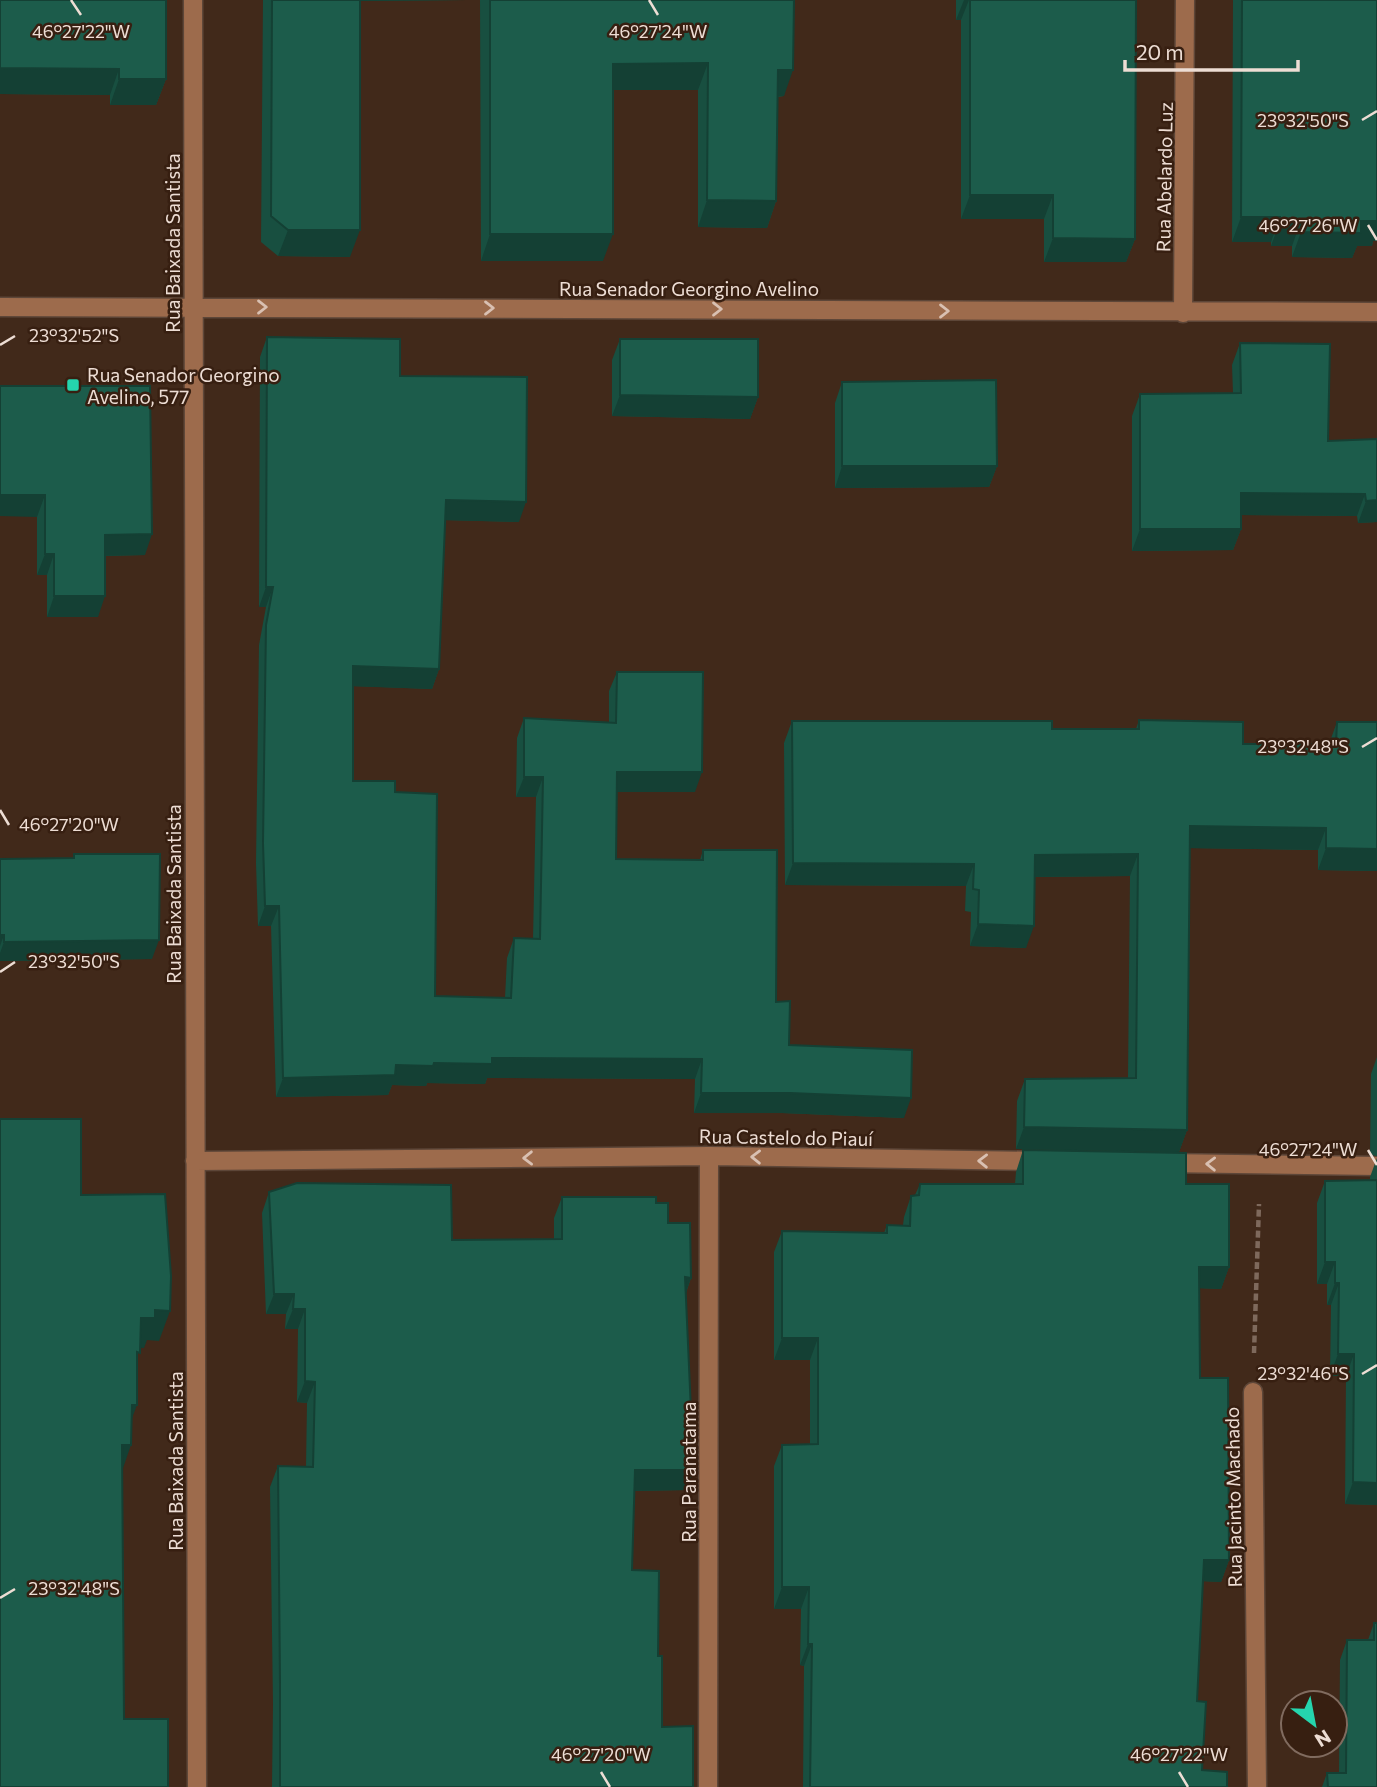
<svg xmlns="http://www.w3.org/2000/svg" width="1377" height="1787" font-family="Commissioner,sans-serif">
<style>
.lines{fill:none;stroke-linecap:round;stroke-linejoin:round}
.minor-casing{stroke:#5d4638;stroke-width:21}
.path{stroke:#7e695c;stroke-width:4.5;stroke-dasharray:7 3.5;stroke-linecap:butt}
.minor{stroke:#9d6b4c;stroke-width:18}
.wall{fill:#184f40}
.shaded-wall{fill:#144034}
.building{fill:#1c5c4b;stroke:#144034;stroke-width:2}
.oneway{stroke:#d9c0b2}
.ticks{fill:none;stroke:#edddd4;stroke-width:2.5}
.poi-dot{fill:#25d5ae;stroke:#371f11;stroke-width:2.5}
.labels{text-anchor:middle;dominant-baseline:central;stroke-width:5;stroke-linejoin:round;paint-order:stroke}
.street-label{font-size:19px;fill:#edddd4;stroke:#371f11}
.poi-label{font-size:19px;fill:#edddd4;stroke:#371f11;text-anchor:start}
.ticks-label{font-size:18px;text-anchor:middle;fill:#edddd4;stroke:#371f11;stroke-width:5;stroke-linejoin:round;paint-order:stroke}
</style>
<rect width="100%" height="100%" fill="#41291a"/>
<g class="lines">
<defs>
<path id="minor" d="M 193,0 L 197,1787
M 0,307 L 1377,312
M 1183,313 L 1185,0
M 195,1161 L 709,1156 L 1041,1161
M 1164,1163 L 1377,1166
M 1253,1392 L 1257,1787
M 708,1787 L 709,1156"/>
</defs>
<use href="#minor" class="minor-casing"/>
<path class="path" d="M 1254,1353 L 1259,1204"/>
<use href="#minor" class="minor"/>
</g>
<path class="wall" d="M 0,0 L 166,79 L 156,105 L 110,105 L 110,95 L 0,94 Z
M 263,0 L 466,0 L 360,1 L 350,257 L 278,256 L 261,242 Z
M 480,0 L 794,0 L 784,96 L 778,97 L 776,201 L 767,228 L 698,227 L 698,90 L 613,90 L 603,261 L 481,261 Z
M 956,0 L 1136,0 L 1135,239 L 1126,262 L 1044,262 L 1044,219 L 961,219 L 961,20 L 956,20 Z
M 1233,0 L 1377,0 L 1377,241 L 1373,241 L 1372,246 L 1357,246 L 1352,258 L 1292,257 L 1292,246 L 1271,246 L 1271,242 L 1232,242 Z
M 267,337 L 400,376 L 519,522 L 445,520 L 439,669 L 432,689 L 353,686 L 353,781 L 395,792 L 435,996 L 505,998 L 507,958 L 514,938 L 533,939 L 536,797 L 516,797 L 517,738 L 524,718 L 609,722 L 609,691 L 617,672 L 695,792 L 617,792 L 616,859 L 700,860 L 703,850 L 776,1002 L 789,1045 L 904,1118 L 782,1113 L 694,1113 L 695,1079 L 487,1078 L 485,1084 L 427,1083 L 426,1086 L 392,1085 L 388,1095 L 276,1097 L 271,926 L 258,926 L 256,863 L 259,645 L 266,607 L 259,607 L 260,357 Z
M 620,339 L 758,397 L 750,419 L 612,416 L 612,360 Z
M 1240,343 L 1328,441 L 1377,439 L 1377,522 L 1358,523 L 1357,516 L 1241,515 L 1241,529 L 1233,550 L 1132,551 L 1132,416 L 1140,394 L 1233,393 L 1232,365 Z
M 842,382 L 997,466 L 989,487 L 835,488 L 835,403 Z
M 0,386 L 145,555 L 105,556 L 98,617 L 47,617 L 47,575 L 37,575 L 37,517 Z
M 1139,720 L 1243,744 L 1329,744 L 1337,722 L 1377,722 L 1377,871 L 1318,870 L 1318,850 L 1190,848 L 1187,1130 L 1179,1152 L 1016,1149 L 1017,1101 L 1025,1079 L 1128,1078 L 1130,876 L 1035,877 L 1026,948 L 970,946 L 971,912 L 965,911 L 966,886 L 785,885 L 784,743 L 792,721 L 1052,729 L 1136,729 Z
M 74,854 L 152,959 L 0,961 L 0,859 L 73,858 Z
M 1377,1057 L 1377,1156 L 1370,1155 L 1371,1074 Z
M 1023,1150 L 1186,1184 L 1229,1267 L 1221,1289 L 1199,1288 L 1200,1378 L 1229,1560 L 1221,1582 L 1203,1581 L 1197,1701 L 1202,1770 L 1227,1787 L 803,1787 L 804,1666 L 800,1665 L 801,1609 L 774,1609 L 774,1466 L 782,1445 L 810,1444 L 810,1360 L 774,1360 L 774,1252 L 782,1231 L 884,1233 L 887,1225 L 903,1225 L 904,1217 L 911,1196 L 915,1195 L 920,1184 L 1015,1184 L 1016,1172 Z
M 1377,1158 L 1377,1505 L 1345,1504 L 1346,1376 L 1330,1376 L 1331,1305 L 1327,1305 L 1327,1284 L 1317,1284 L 1317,1203 L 1325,1181 L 1370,1181 L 1370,1177 Z
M 269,1192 L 452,1240 L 554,1239 L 554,1218 L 562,1197 L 656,1203 L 668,1223 L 691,1278 L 686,1293 L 687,1490 L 634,1491 L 632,1570 L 658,1656 L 662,1727 L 693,1787 L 272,1787 L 273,1704 L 270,1487 L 278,1466 L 306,1466 L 307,1403 L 297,1402 L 298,1329 L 285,1329 L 286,1314 L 266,1314 L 262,1213 Z
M 1374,1623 L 1377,1787 L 1322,1787 L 1327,1773 L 1339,1773 L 1340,1660 L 1347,1640 L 1368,1640 Z"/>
<path class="shaded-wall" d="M 350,0 L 466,0 L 350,1 Z
M 964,0 L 969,0 L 961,20 L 956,20 Z
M 708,63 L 698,90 L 604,90 L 613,64 Z
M 0,68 L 119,69 L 110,95 L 0,94 Z
M 778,70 L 793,70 L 784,96 L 768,97 Z
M 119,79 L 166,79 L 156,105 L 110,105 Z
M 970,195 L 1053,195 L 1044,219 L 961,219 Z
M 707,200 L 776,201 L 767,228 L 698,227 Z
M 1241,217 L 1280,217 L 1271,242 L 1232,242 Z
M 1280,221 L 1301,221 L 1292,246 L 1271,246 Z
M 1361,221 L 1377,221 L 1377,241 L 1373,241 L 1372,246 L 1357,246 L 1352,258 L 1292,257 L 1301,232 Z
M 288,230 L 360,230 L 350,257 L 278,256 Z
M 490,234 L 613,234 L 603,261 L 481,261 Z
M 1053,238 L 1135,239 L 1126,262 L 1044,262 Z
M 620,395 L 758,397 L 750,419 L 612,416 Z
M 842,466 L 997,466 L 989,487 L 835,488 Z
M 1241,493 L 1365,494 L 1357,516 L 1233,515 Z
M 0,495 L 45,495 L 37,517 L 0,516 Z
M 446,500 L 526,502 L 519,522 L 438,520 Z
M 1377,500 L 1377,522 L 1358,523 L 1366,501 Z
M 1140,529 L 1241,529 L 1233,550 L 1132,551 Z
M 152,534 L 145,555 L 97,556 L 105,535 Z
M 45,554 L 54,554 L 47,575 L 37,575 Z
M 266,587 L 273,587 L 266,607 L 259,607 Z
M 54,596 L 105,596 L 98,617 L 47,617 Z
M 353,666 L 439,669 L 432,689 L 346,686 Z
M 617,772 L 702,772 L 695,792 L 610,792 Z
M 524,777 L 543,777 L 536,797 L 516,797 Z
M 1190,826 L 1326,828 L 1318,850 L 1182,848 Z
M 1326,848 L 1377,849 L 1377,871 L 1318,870 Z
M 1138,854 L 1130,876 L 1027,877 L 1035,855 Z
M 793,863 L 974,864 L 966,886 L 785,885 Z
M 265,906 L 279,906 L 271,926 L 258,926 Z
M 978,924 L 1034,926 L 1026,948 L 970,946 Z
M 0,935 L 4,935 L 0,946 Z
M 159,940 L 152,959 L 0,961 L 0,953 L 4,942 Z
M 492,1058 L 702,1059 L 695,1079 L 487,1078 L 485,1084 L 427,1083 L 426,1086 L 392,1085 L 388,1095 L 276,1097 L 283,1078 L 396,1065 Z
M 701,1093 L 790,1093 L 911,1098 L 904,1118 L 782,1113 L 694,1113 Z
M 1024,1127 L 1187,1130 L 1179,1152 L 1016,1149 Z
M 1325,1262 L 1335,1262 L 1327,1284 L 1317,1284 Z
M 1199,1267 L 1229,1267 L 1221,1289 L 1191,1288 Z
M 685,1277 L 691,1278 L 684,1298 Z
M 1335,1283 L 1339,1283 L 1331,1305 L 1327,1305 Z
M 274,1294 L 294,1294 L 286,1314 L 266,1314 Z
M 293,1309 L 305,1309 L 298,1329 L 285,1329 Z
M 155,1310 L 170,1311 L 159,1341 L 147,1340 L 144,1348 L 130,1347 L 141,1318 Z
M 782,1338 L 818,1338 L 810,1360 L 774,1360 Z
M 1338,1354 L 1354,1354 L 1346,1376 L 1330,1376 Z
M 305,1381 L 315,1382 L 307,1403 L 297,1402 Z
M 132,1405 L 137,1405 L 126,1434 Z
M 122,1445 L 131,1445 L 121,1474 Z
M 635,1470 L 695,1470 L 687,1490 L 627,1491 Z
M 1353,1482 L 1377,1483 L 1377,1505 L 1345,1504 Z
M 1204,1560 L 1229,1560 L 1221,1582 L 1196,1581 Z
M 782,1587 L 809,1587 L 801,1609 L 774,1609 Z
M 808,1644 L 812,1644 L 804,1666 L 800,1665 Z"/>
<path class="building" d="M 0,0 L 166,0 L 166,79 L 119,79 L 119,69 L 0,68 Z
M 272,0 L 360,0 L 360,230 L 288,230 L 271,216 Z
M 490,0 L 794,0 L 793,70 L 778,70 L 776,201 L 707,200 L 708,63 L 613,64 L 613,234 L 490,234 Z
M 970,0 L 1136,0 L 1135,239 L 1053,238 L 1053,195 L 970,195 Z
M 1242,0 L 1377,0 L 1377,221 L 1361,221 L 1361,233 L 1301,232 L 1301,221 L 1280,221 L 1280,217 L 1241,217 Z
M 267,337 L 400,339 L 400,376 L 527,377 L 526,502 L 446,500 L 439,669 L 353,666 L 353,781 L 395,781 L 395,792 L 437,794 L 435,996 L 511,998 L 514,938 L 540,939 L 543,777 L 524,777 L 524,718 L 616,723 L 617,672 L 703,672 L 702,772 L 617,772 L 616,859 L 703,860 L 703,850 L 777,850 L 776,1002 L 790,1001 L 789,1045 L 912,1050 L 911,1098 L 790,1093 L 701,1093 L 702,1059 L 492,1058 L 492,1064 L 434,1063 L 433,1066 L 396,1065 L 395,1075 L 283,1078 L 279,906 L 265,906 L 263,843 L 266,625 L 273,587 L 266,587 Z
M 620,339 L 758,339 L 758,397 L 620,395 Z
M 1240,343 L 1330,344 L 1328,441 L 1377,439 L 1377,500 L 1366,501 L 1365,494 L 1241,493 L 1241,529 L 1140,529 L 1140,394 L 1241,393 Z
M 996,380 L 997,466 L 842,466 L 842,382 Z
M 0,386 L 150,386 L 152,534 L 105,535 L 105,596 L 54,596 L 54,554 L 45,554 L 45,495 L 0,495 Z
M 1139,720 L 1243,722 L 1243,744 L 1336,744 L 1337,722 L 1377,722 L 1377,849 L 1326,848 L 1326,828 L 1190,826 L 1187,1130 L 1024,1127 L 1025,1079 L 1136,1078 L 1138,854 L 1035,855 L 1034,926 L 978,924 L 979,890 L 973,889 L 974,864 L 793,863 L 792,721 L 1052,721 L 1052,729 L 1139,729 Z
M 74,854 L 160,854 L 159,940 L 4,942 L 4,935 L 0,935 L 0,859 L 74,858 Z
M 0,1119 L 81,1119 L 81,1195 L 165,1194 L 171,1276 L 170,1311 L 155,1310 L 155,1318 L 141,1318 L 140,1353 L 137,1352 L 137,1405 L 132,1405 L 131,1445 L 122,1445 L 124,1719 L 168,1719 L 168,1787 L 0,1787 Z
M 1023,1150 L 1186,1153 L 1186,1184 L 1229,1184 L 1229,1267 L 1199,1267 L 1200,1378 L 1228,1378 L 1229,1560 L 1204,1560 L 1197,1701 L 1206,1702 L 1202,1770 L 1227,1772 L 1227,1787 L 810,1787 L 812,1644 L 808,1644 L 809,1587 L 782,1587 L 782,1445 L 818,1444 L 818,1338 L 782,1338 L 782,1231 L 887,1233 L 887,1225 L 910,1226 L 911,1196 L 919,1195 L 920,1184 L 1023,1184 Z
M 1377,1180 L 1377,1483 L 1353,1482 L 1354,1354 L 1338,1354 L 1339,1283 L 1335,1283 L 1335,1262 L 1325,1262 L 1325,1181 Z
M 297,1183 L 451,1185 L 452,1240 L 562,1239 L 562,1197 L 656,1197 L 656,1203 L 668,1203 L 668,1223 L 690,1223 L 691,1278 L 685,1277 L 691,1411 L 694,1411 L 695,1470 L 635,1470 L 632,1570 L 659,1571 L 658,1656 L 662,1656 L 662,1727 L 693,1726 L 693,1787 L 280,1787 L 280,1683 L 278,1466 L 313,1467 L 315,1382 L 305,1381 L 305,1309 L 293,1309 L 294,1294 L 274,1294 L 269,1192 Z
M 1374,1623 L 1377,1623 L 1377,1787 L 1328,1787 L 1327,1773 L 1346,1773 L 1347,1640 L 1374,1640 Z"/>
<defs><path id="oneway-chevron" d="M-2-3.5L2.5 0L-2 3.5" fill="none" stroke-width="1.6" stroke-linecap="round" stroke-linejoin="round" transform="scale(1.75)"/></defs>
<g class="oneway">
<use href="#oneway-chevron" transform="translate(262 307)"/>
<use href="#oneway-chevron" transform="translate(489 308)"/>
<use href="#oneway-chevron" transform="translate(717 309)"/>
<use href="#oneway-chevron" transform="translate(944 311)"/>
<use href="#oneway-chevron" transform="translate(756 1157) rotate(-179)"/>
<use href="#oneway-chevron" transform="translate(528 1158) rotate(179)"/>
<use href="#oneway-chevron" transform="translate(983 1161) rotate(-179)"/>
<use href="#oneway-chevron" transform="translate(1211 1164) rotate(-179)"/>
</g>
<path class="ticks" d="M 71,0 L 81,15M 649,0 L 658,15M 1362,120 L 1377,111M 1368,225 L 1377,240M 0,345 L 15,336M 1362,747 L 1377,738M 0,810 L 9,825M 0,972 L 15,962M 1368,1150 L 1377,1165M 1362,1374 L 1377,1365M 0,1598 L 15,1589M 601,1772 L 610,1787M 1179,1772 L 1188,1787"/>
<rect class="poi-dot" x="66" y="378" width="14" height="14" rx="3.5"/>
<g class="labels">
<g class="street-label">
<text transform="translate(1164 177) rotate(-89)">Rua Abelardo Luz</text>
<text transform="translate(172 243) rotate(-90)">Rua Baixada Santista</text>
<text x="689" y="288">Rua Senador Georgino Avelino</text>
<text transform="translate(173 894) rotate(-90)">Rua Baixada Santista</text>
<text transform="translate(786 1137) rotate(1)">Rua Castelo do Piauí</text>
<text transform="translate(175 1461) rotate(-90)">Rua Baixada Santista</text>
<text transform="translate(688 1472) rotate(-90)">Rua Paranatama</text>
<text transform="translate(1233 1497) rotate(-91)">Rua Jacinto Machado</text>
</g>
<g class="poi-label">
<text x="87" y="374">Rua Senador Georgino<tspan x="87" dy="22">Avelino, 577</tspan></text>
</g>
</g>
<g class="ticks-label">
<text x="81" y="38">46°27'22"W</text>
<text x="658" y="38">46°27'24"W</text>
<text x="1303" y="127">23°32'50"S</text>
<text x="1308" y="232">46°27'26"W</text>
<text x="74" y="342">23°32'52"S</text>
<text x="1303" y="753">23°32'48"S</text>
<text x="69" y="831">46°27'20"W</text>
<text x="74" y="968">23°32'50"S</text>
<text x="1308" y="1156">46°27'24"W</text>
<text x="1303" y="1380">23°32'46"S</text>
<text x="74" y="1595">23°32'48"S</text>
<text x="601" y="1761">46°27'20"W</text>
<text x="1179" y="1761">46°27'22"W</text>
</g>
<g transform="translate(1314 1724) rotate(148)"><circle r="33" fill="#371f11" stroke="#806b5f" stroke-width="2"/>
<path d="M0-5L12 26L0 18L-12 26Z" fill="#25d5ae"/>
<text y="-10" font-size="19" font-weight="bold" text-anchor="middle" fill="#edddd4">N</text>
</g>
<path d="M1125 60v10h173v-10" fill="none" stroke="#edddd4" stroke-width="3.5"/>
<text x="1136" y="60" font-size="21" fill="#edddd4" stroke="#371f11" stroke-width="5" paint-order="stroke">20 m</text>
</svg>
